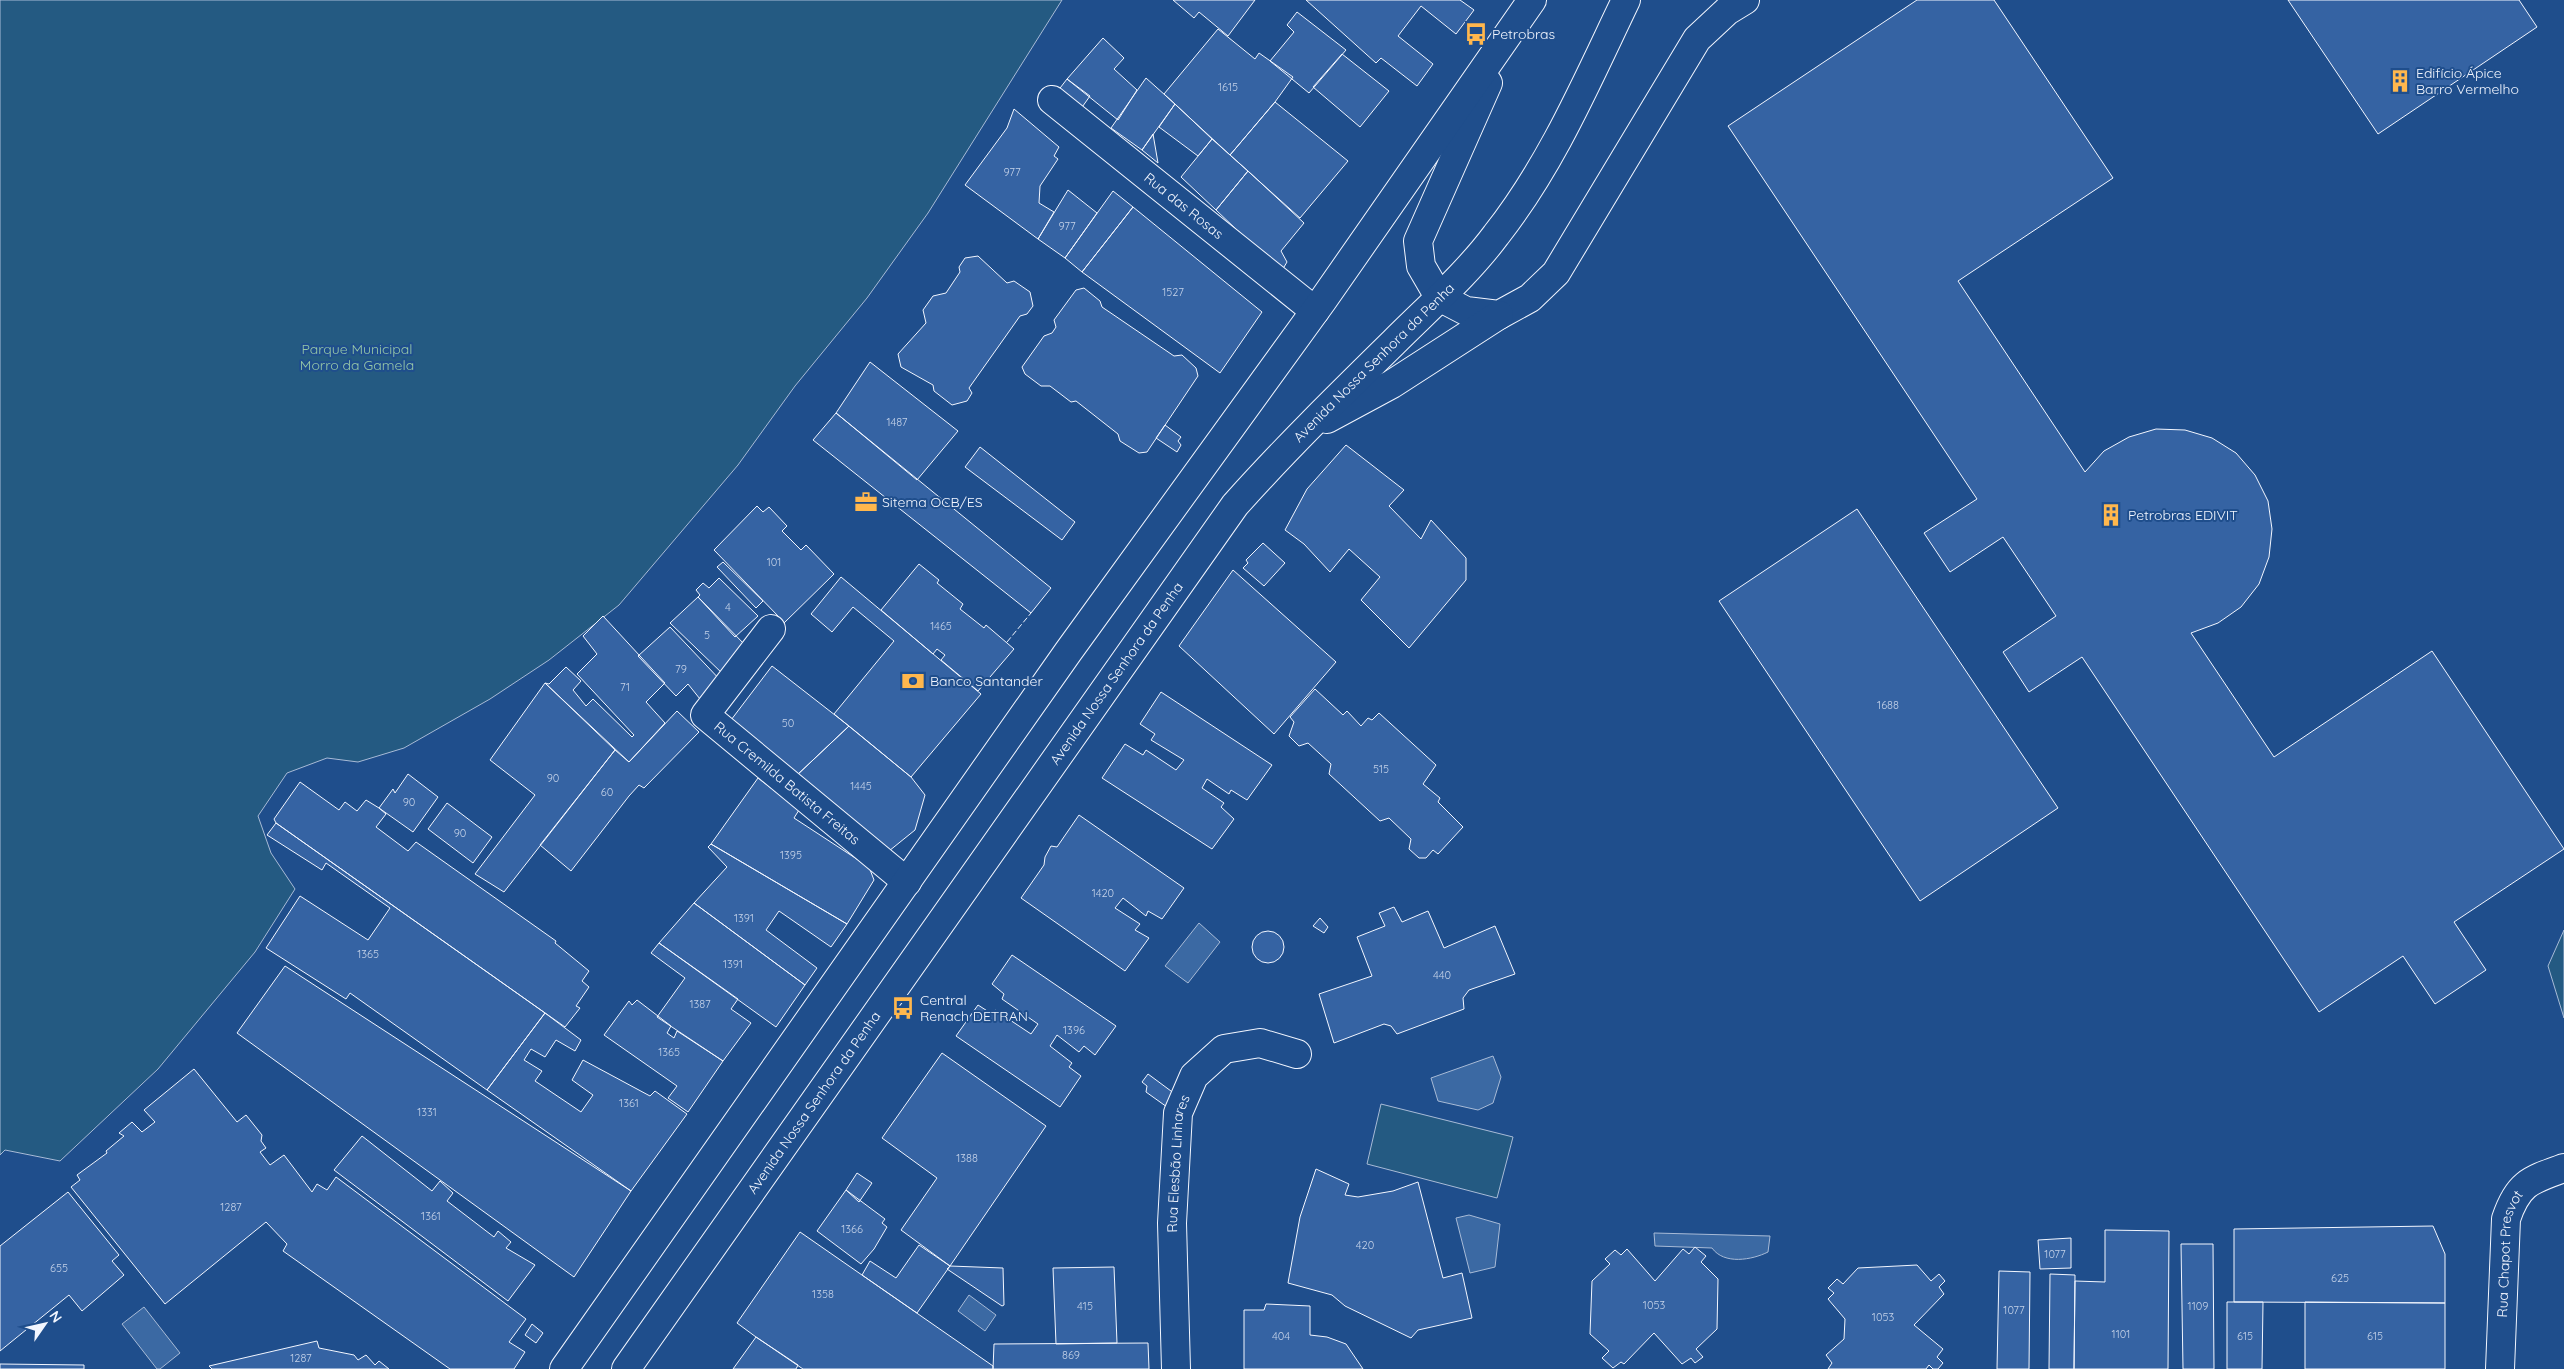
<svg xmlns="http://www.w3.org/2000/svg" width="2564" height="1369" font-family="Quicksand,sans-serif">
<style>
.green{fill:#245a82;stroke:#a8bbd7}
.water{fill:#3b69a3;stroke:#a8bbd7}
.building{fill:#3563a3;stroke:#f2f6ff}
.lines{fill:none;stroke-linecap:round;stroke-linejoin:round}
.street-casing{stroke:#f2f6ff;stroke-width:30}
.primary-casing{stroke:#f2f6ff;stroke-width:30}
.street{stroke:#1f4e8c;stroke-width:28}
.primary{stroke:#1f4e8c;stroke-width:28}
.fence{stroke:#f2f6ff;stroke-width:1;stroke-dasharray:6 2.5;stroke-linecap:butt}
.labels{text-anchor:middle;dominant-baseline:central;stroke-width:4;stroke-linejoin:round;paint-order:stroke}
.number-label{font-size:11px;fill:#c3d1e8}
.poi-label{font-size:14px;fill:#f2f6ff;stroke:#1f4e8c;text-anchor:start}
.street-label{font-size:14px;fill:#f2f6ff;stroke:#1f4e8c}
.park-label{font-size:14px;fill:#97c8a6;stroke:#1f4e8c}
</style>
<rect width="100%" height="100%" fill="#1f4e8c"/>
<path class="green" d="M 0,0 L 1062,0 L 928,213 L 867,298 L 795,386 L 738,465 L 619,605 L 549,660 L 490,699 L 404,748 L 358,762 L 327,758 L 287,773 L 258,816 L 271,853 L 295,889 L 255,952 L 158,1069 L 60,1161 L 5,1150 L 0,1155 Z
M 2564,930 L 2564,1018 L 2548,966 Z
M 1381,1104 L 1513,1137 L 1497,1198 L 1367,1164 Z"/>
<path class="water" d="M 1199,923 L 1220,942 L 1188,983 L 1165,966 Z
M 1493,1056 L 1501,1077 L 1493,1103 L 1478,1110 L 1438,1101 L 1431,1078 Z
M 1469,1215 L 1500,1224 L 1495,1267 L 1470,1273 L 1456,1218 Z
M 1654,1233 L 1770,1236 L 1768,1252 C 1752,1260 1724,1265 1712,1248 L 1655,1246 Z
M 969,1295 L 996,1315 L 985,1331 L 958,1311 Z
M 144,1307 L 180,1353 L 160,1369 L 157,1369 L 122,1324 Z"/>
<path class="building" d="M 1173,0 L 1255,0 L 1228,36 L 1199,12 L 1194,18 Z
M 1306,0 L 1460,0 L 1474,10 L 1456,34 L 1421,6 L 1398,36 L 1433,64 L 1417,86 L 1381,58 L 1376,63 Z
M 1917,0 L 1994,0 L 2113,178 L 1958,281 L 2085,472 L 2104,451 L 2129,437 L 2156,429 L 2185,430 L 2212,438 L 2236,453 L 2255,475 L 2268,501 L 2272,529 L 2269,557 L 2259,584 L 2241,607 L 2218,623 L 2191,633 L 2274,757 L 2432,651 L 2564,849 L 2454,922 L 2486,970 L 2435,1004 L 2403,956 L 2319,1012 L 2082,657 L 2029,692 L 2003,652 L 2056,616 L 2003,537 L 1950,572 L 1924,533 L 1977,499 L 1728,126 Z
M 2288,0 L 2519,0 L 2537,27 L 2378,134 Z
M 1297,12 L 1346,50 L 1309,93 L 1270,61 L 1294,32 L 1287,25 Z
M 1218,29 L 1255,59 L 1259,53 L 1293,77 L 1275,102 L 1230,155 L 1164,94 Z
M 1103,38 L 1124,58 L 1114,69 L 1137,90 L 1118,120 L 1067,79 Z
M 1342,54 L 1389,91 L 1360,127 L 1313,87 Z
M 1146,78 L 1175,104 L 1142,150 L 1111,128 Z
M 1067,79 L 1090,96 L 1080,110 L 1057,92 Z
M 1275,102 L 1348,161 L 1300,218 L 1230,155 Z
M 1175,104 L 1212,139 L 1198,156 L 1159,127 Z
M 1014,109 L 1059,147 L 1054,156 L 1058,159 L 1040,186 L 1039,203 L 1054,212 L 1038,239 L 965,185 L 1007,128 Z
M 1153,134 L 1158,163 L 1142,150 Z
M 1212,139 L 1248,171 L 1216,210 L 1181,177 Z
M 1248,171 L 1304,223 L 1281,251 L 1287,262 L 1281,272 L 1216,210 Z
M 1068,190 L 1097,213 L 1065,258 L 1038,239 Z
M 1113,191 L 1133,207 L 1082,272 L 1065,258 Z
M 1133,207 L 1262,312 L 1220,373 L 1082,272 Z
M 978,256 L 1007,283 L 1014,281 L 1030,292 L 1033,306 L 1027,314 L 1020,316 L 969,388 L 972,393 L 967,401 L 952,405 L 934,391 L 933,385 L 901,367 L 898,354 L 926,323 L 923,310 L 933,296 L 946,293 L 960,272 L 959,267 L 965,258 Z
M 1084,288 L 1100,301 L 1102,307 L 1174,356 L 1182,355 L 1196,368 L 1198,376 L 1147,452 L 1139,453 L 1120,441 L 1118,434 L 1076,401 L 1071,402 L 1050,386 L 1041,386 L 1025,374 L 1022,367 L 1044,336 L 1052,333 L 1056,327 L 1054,320 L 1076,290 Z
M 870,362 L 958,431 L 917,480 L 836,413 Z
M 836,413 L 1051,588 L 1031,613 L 813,440 Z
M 1165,425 L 1181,437 L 1178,441 L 1181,445 L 1177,452 L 1156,438 Z
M 1346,445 L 1404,490 L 1389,506 L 1421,539 L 1431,520 L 1466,558 L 1466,580 L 1409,648 L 1361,600 L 1380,577 L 1349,549 L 1330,572 L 1304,544 L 1285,530 L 1307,489 Z
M 980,447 L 1075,522 L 1062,540 L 965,467 Z
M 757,506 L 763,512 L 769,507 L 787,526 L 782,531 L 801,550 L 806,545 L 834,574 L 783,624 L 778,618 L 779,617 L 714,550 Z
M 1857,509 L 2058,808 L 1920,901 L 1719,601 Z
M 1263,543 L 1285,563 L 1264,586 L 1243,568 L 1248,563 L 1246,560 Z
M 723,562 L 763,601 L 756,608 L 717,567 Z
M 919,564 L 939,580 L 937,583 L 963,604 L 960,609 L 984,628 L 986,625 L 1014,649 L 978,691 L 941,660 L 945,655 L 937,649 L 933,654 L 881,610 Z
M 1233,570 L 1336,662 L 1274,734 L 1179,646 Z
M 841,577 L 981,694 L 911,777 L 834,714 L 894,641 L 853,607 L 832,632 L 811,614 Z
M 719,578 L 758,616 L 735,637 L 698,597 L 700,595 L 696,590 L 703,583 L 709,588 Z
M 698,597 L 749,649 L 724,675 L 670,623 Z
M 603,616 L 665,683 L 646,702 L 665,723 L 629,762 L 545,683 L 549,684 L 566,667 L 581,681 L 573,690 L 586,706 L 593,699 L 632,737 L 634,735 L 577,674 L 597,654 L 583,636 Z
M 670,627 L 724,684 L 704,704 L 688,684 L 676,696 L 638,656 Z
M 772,666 L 849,726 L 795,777 L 731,720 Z
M 545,683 L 615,750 L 504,892 L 475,874 L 535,795 L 490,760 Z
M 1315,689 L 1343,715 L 1347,711 L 1361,726 L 1368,718 L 1372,720 L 1379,713 L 1436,765 L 1423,784 L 1440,798 L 1438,802 L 1463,827 L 1438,854 L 1433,850 L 1426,858 L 1419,858 L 1409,849 L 1411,839 L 1389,818 L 1380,821 L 1329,774 L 1331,764 L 1308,743 L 1299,746 L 1289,736 L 1294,722 L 1290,717 Z
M 1161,692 L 1272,765 L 1247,800 L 1231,790 L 1229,794 L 1207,779 L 1202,788 L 1224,803 L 1221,807 L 1234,819 L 1212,849 L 1102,778 L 1125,744 L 1143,755 L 1146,750 L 1176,770 L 1184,760 L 1151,740 L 1155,734 L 1140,724 Z
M 677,711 L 699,732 L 644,788 L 639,785 L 629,796 L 571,871 L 540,845 L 615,750 L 629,762 Z
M 849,726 L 911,777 L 925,795 L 915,830 L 889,851 L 795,777 Z
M 408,774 L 438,797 L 413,832 L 379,808 L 393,789 L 395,793 Z
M 758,778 L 799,810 L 794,818 L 869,867 L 874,880 L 847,924 L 711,844 Z
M 300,782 L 339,810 L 345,802 L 357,811 L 366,800 L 379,808 L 386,814 L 376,827 L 408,851 L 416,842 L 556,941 L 555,943 L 589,971 L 582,981 L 589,987 L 576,1006 L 580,1008 L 565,1027 L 276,823 L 274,819 Z
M 447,803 L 492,837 L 473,863 L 428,829 Z
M 1079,815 L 1184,888 L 1162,919 L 1148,911 L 1146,916 L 1123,898 L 1115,908 L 1140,924 L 1135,930 L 1149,938 L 1125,971 L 1021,898 L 1044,865 L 1045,857 L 1051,846 L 1057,847 Z
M 276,823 L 545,1013 L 487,1090 L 350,993 L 346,999 L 266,948 L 300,896 L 368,940 L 390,908 L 326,863 L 322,870 L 267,835 Z
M 711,844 L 847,924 L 831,947 L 779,911 L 766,930 L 817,968 L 805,985 L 694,903 L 727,867 L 708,847 Z
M 694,903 L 805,985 L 776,1027 L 659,943 Z
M 1394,907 L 1402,922 L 1428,911 L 1444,948 L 1495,926 L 1515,974 L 1469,990 L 1463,998 L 1464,1009 L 1397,1034 L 1391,1026 L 1384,1024 L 1334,1043 L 1319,994 L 1372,976 L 1357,937 L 1385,926 L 1379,913 Z
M 1320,918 L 1328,927 L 1324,933 L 1313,926 Z
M1252 947a16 16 0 1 1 32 0a16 16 0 1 1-32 0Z
M 659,943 L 738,999 L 731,1009 L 751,1023 L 723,1061 L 657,1017 L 685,978 L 651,953 Z
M 1012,955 L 1116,1026 L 1095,1055 L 1084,1046 L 1079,1052 L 1057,1035 L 1050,1046 L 1072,1063 L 1069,1067 L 1081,1076 L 1060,1107 L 956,1036 L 978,1005 L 992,1014 L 995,1010 L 1031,1034 L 1038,1024 L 1002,999 L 1004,994 L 992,984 Z
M 285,966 L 631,1191 L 574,1277 L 237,1033 Z
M 637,1000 L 671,1026 L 667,1033 L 674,1038 L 677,1031 L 723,1061 L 688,1112 L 668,1098 L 677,1086 L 604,1035 L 629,1001 L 632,1005 Z
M 545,1013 L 581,1040 L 575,1051 L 556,1040 L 545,1057 L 531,1049 L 524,1060 L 542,1071 L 535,1081 L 581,1112 L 593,1095 L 572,1080 L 583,1060 L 650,1096 L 655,1091 L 687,1114 L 631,1191 L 487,1090 Z
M 942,1053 L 1046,1126 L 950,1266 L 901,1230 L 937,1178 L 882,1138 Z
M 194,1069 L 237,1122 L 246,1115 L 262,1135 L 261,1141 L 266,1148 L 260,1152 L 270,1165 L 284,1155 L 312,1192 L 317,1184 L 327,1190 L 336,1177 L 526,1319 L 509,1342 L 525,1352 L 514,1369 L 450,1369 L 283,1251 L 287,1244 L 266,1222 L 165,1304 L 71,1187 L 80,1180 L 77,1175 L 107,1153 L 106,1151 L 124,1136 L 119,1133 L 132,1122 L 142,1132 L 155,1122 L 144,1110 Z
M 1148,1074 L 1175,1094 L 1167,1107 L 1146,1092 L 1147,1086 L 1142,1082 Z
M 362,1136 L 432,1191 L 440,1181 L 453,1193 L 447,1201 L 494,1237 L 498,1231 L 511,1242 L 506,1248 L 535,1265 L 508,1301 L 334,1170 Z
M 1316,1169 L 1349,1184 L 1345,1195 L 1358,1197 L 1393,1191 L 1418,1182 L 1443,1278 L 1462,1273 L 1472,1318 L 1418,1330 L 1411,1338 L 1345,1306 L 1332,1295 L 1288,1283 L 1300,1217 Z
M 857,1173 L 872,1183 L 859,1202 L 846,1190 Z
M 846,1190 L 885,1219 L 882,1223 L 887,1227 L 874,1249 L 861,1264 L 817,1231 Z
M 68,1192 L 119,1255 L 112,1261 L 124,1275 L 82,1311 L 69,1295 L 0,1351 L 0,1246 Z
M 2433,1226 L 2445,1254 L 2445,1303 L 2234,1302 L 2234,1229 Z
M 2105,1230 L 2169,1231 L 2168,1369 L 2074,1369 L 2075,1281 L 2105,1282 Z
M 800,1232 L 993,1366 L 993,1369 L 803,1369 L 756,1337 L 737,1323 Z
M 2071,1238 L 2071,1268 L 2040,1269 L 2038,1240 Z
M 2181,1244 L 2213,1244 L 2214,1369 L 2183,1369 Z
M 919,1245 L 950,1266 L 917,1313 L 862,1275 L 870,1261 L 896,1278 Z
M 1695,1247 L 1706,1256 L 1701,1262 L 1718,1279 L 1717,1329 L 1696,1349 L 1703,1357 L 1695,1363 L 1691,1358 L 1682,1364 L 1654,1333 L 1624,1364 L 1621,1362 L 1613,1368 L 1602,1358 L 1609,1351 L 1590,1334 L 1592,1281 L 1610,1264 L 1605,1259 L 1615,1250 L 1621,1255 L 1627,1249 L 1655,1281 L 1683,1249 L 1689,1254 Z
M 1917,1265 L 1931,1281 L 1939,1274 L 1945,1281 L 1939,1287 L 1944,1294 L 1914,1325 L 1943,1349 L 1937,1357 L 1943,1363 L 1938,1369 L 1933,1369 L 1929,1365 L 1926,1369 L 1828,1369 L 1832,1363 L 1826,1355 L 1844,1339 L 1845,1319 L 1828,1299 L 1834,1293 L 1828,1288 L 1837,1279 L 1843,1284 L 1858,1268 Z
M 950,1266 L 1003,1268 L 1004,1305 L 1002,1306 L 947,1269 Z
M 1114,1267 L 1117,1343 L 1056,1344 L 1053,1268 Z
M 1999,1271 L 2030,1272 L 2029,1369 L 1997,1369 Z
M 2050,1274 L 2075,1275 L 2074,1369 L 2049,1369 Z
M 2227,1302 L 2263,1302 L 2262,1369 L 2227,1369 Z
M 2305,1302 L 2445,1303 L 2445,1369 L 2305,1369 Z
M 1266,1304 L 1310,1306 L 1310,1335 L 1327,1337 L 1346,1344 L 1363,1369 L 1244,1369 L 1244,1310 L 1264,1310 Z
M 532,1324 L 543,1333 L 536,1343 L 525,1335 Z
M 756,1337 L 798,1365 L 796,1369 L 733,1369 Z
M 317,1341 L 319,1348 L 354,1355 L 358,1360 L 366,1355 L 375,1365 L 379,1361 L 389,1369 L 212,1369 L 209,1366 Z
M 1148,1343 L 1149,1369 L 993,1369 L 994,1344 Z
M 0,1364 L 84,1365 L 84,1369 L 0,1369 Z"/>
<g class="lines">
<defs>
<g id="street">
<path id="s1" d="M 1052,100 L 1315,311"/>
<path id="s2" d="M 771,629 L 705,715 L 907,882"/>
<path id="s3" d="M 1176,1369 L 1172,1223 L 1178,1113 L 1194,1076 L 1224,1049 L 1260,1043 L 1297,1054"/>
<path id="s4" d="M 2500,1369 L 2506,1219 C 2518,1183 2530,1180 2564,1168"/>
</g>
<g id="primary">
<path d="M 1488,83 L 1418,241 L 1421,266 L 1439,297 L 1466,311 L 1499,315 L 1530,298 L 1556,273 L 1697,39 L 1727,11 L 1745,0"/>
<path d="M 1327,419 L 1392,384 L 1499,315"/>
<path d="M 564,1369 L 1068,652 L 1323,300 L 1532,0"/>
<path id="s5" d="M 626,1369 L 1235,505 C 1286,448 1340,395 1394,342 C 1428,308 1467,274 1496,235 C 1552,164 1587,81 1626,0"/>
</g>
</defs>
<use href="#street" class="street-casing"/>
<use href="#primary" class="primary-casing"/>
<use href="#street" class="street"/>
<use href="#primary" class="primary"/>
<path class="fence" d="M 1007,642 L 1031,613"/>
</g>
<defs>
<symbol id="bus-bare" viewBox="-9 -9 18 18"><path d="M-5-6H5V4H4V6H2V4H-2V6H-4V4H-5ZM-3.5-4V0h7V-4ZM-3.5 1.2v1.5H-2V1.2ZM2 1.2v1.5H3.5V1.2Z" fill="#ffb74d" stroke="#1f4e8c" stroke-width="2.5" paint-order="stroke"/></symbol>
<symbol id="building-bare" viewBox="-9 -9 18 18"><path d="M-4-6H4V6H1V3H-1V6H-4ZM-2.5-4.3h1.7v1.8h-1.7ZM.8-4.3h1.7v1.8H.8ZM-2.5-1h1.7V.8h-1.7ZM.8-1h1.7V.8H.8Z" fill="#ffb74d" stroke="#1f4e8c" stroke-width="2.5" paint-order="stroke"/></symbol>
<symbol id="office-bare" viewBox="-9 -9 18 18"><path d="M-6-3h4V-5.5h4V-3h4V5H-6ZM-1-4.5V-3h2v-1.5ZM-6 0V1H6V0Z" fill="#ffb74d" stroke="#1f4e8c" stroke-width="2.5" paint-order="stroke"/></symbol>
<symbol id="bank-bare" viewBox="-9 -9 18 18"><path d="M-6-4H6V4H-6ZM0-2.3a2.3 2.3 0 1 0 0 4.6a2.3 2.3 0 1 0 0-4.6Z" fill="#ffb74d" stroke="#1f4e8c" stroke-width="2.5" paint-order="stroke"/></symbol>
</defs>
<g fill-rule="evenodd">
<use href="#bus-bare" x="1460" y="18" width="32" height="32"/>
<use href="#building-bare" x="2384" y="65" width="32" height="32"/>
<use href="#office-bare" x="850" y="486" width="32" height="32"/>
<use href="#building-bare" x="2095" y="499" width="32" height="32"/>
<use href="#bank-bare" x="897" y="665" width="32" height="32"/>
<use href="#bus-bare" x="887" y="992" width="32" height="32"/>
</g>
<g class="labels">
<g class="number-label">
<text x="1228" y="87">1615</text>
<text x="1012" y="172">977</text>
<text x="1067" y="226">977</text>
<text x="1173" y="292">1527</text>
<text x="897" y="422">1487</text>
<text x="774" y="562">101</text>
<text x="728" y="607">4</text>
<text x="941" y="626">1465</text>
<text x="707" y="635">5</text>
<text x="681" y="669">79</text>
<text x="625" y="687">71</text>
<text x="1888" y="705">1688</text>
<text x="788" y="723">50</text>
<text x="1381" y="769">515</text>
<text x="553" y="778">90</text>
<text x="861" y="786">1445</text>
<text x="607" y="792">60</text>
<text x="409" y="802">90</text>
<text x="460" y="833">90</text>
<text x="791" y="855">1395</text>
<text x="1103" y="893">1420</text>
<text x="744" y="918">1391</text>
<text x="368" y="954">1365</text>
<text x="733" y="964">1391</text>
<text x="1442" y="975">440</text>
<text x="700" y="1004">1387</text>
<text x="1074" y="1030">1396</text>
<text x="669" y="1052">1365</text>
<text x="629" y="1103">1361</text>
<text x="427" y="1112">1331</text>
<text x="967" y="1158">1388</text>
<text x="231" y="1207">1287</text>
<text x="431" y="1216">1361</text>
<text x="852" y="1229">1366</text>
<text x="1365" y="1245">420</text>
<text x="2055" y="1254">1077</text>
<text x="59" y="1268">655</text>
<text x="2340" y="1278">625</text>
<text x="823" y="1294">1358</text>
<text x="1654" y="1305">1053</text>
<text x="1085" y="1306">415</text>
<text x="2198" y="1306">1109</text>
<text x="2014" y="1310">1077</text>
<text x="1883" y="1317">1053</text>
<text x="2121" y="1334">1101</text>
<text x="1281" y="1336">404</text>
<text x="2245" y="1336">615</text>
<text x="2375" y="1336">615</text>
<text x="1071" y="1355">869</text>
<text x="301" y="1358">1287</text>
</g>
<g class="poi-label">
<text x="1492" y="34">Petrobras</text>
<text x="2416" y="73">Edifício Ápice<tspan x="2416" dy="16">Barro Vermelho</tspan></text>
<text x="882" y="502">Sitema OCB/ES</text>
<text x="2128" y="515">Petrobras EDIVIT</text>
<text x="930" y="681">Banco Santander</text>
<text x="920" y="1000">Central<tspan x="920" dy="16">Renach DETRAN</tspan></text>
</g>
<g class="street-label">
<text stroke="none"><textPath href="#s1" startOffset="169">Rua das Rosas</textPath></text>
<text stroke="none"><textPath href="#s5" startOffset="1256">Avenida Nossa Senhora da Penha</textPath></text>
<text stroke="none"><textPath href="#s5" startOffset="851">Avenida Nossa Senhora da Penha</textPath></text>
<text stroke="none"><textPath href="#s2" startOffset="215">Rua Cremilda Batista Freitas</textPath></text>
<text stroke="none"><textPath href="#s5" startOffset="326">Avenida Nossa Senhora da Penha</textPath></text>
<text stroke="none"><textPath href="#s3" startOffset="206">Rua Elesbão Linhares</textPath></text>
<text stroke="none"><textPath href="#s4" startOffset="116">Rua Chapot Presvot</textPath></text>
</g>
<g class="park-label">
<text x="357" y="349">Parque Municipal<tspan x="357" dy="16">Morro da Gamela</tspan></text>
</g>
</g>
<g transform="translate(45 1324) rotate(56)" stroke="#1f4e8c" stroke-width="4" paint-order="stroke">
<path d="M0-4L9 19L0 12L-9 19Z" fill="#f2f6ff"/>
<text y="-8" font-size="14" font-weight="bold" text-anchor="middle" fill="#f2f6ff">N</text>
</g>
</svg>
